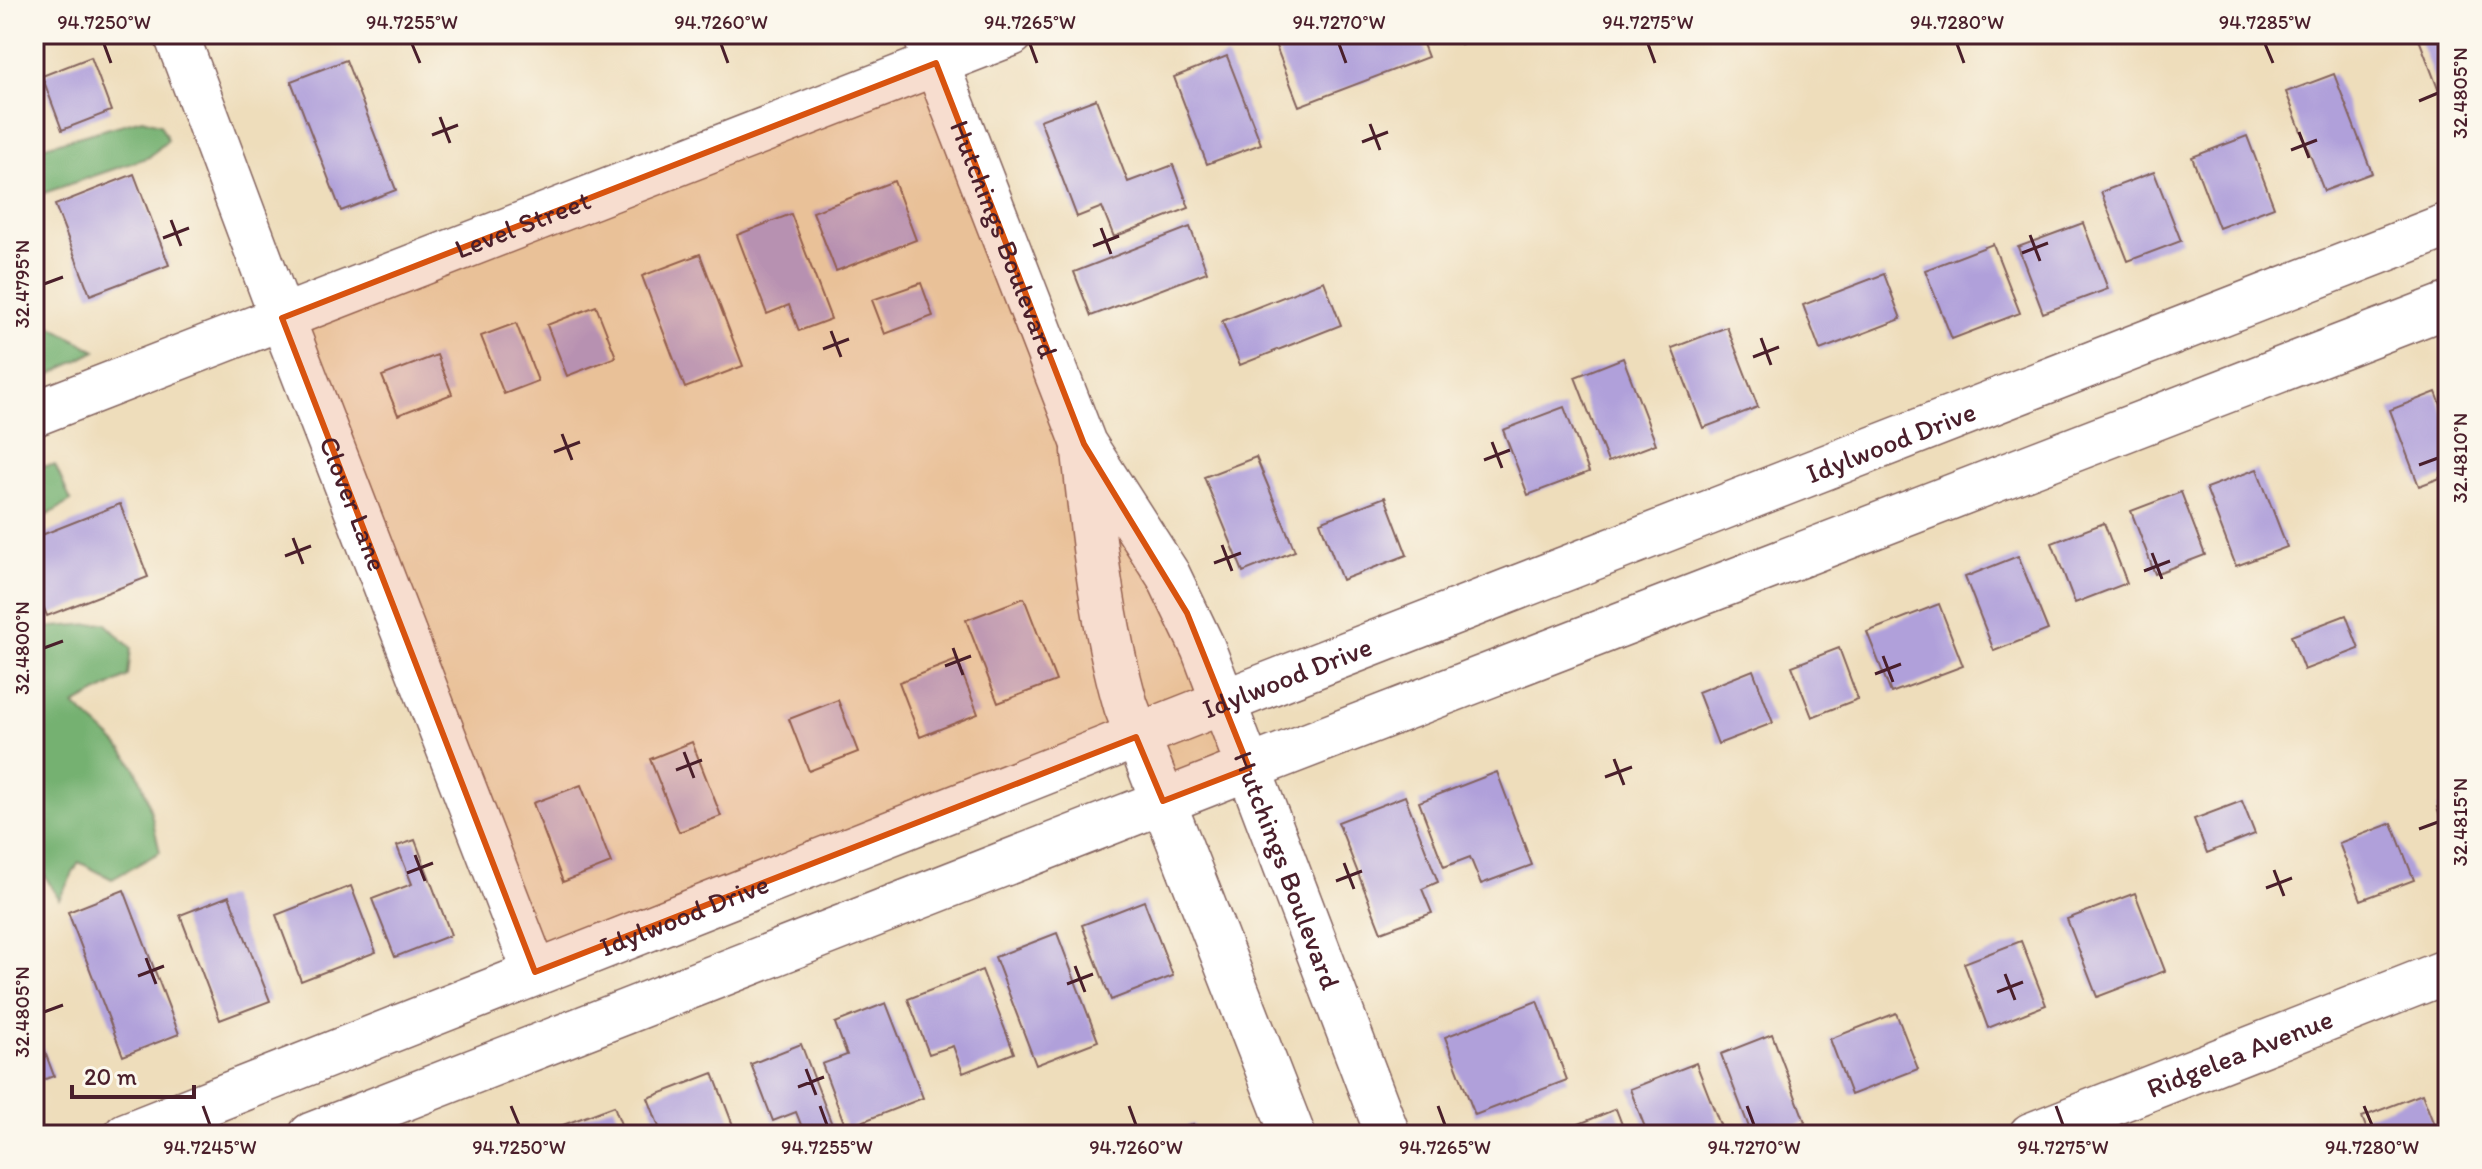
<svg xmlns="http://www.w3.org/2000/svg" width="2482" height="1169" font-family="Itim,sans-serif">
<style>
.forest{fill:#75b171;stroke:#60684e;stroke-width:2}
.building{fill:#b0a0da}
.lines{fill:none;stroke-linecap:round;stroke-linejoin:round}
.minor-casing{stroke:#83625d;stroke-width:47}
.minor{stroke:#fff;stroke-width:44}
.marked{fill:#d8530f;fill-opacity:0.2;stroke:#d8530f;stroke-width:6;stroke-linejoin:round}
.ticks{fill:none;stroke:#4a1f2b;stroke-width:3}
.labels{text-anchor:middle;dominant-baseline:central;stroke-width:6;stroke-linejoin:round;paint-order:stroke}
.street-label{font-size:28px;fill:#4a1f2b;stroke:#fbf7ec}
.neatline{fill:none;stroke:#4a1f2b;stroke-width:3}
.ticks-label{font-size:20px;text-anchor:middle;fill:#4a1f2b}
</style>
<rect width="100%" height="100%" fill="#fbf7ec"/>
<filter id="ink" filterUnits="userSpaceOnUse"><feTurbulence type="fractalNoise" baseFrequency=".0125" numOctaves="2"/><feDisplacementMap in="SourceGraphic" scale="16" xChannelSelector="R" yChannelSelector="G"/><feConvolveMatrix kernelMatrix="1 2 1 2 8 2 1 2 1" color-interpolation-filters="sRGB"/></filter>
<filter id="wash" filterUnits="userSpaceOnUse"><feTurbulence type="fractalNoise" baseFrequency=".006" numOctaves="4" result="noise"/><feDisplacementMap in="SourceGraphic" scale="32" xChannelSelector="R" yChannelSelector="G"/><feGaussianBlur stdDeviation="1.8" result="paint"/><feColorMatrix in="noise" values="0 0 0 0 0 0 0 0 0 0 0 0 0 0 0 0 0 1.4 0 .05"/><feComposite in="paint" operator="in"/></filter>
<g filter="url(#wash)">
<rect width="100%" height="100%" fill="#edb"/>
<path class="forest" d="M 142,119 L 160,124 L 168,140 L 149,157 L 44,193 L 34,201 L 34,149 Z
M 34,317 L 96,351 L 34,383 Z
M 55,465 L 71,501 L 34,523 L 34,467 Z
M 34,613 L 39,628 L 105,623 L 131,648 L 128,676 L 74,705 C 94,723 117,741 132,763 C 148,788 153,824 160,852 L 112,879 L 79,862 L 59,899 L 34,858 Z"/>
<g id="blocks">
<path class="building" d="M 1277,34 L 1419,34 L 1428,57 L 1299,106 L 1272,36 Z
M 1457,34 L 1488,34 L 1461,44 Z
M 2417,34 L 2448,34 L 2448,115 Z
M 1227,56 L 1261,144 L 1207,164 L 1174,77 Z
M 91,57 L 111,111 L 62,130 L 42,76 Z
M 346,60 L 396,190 L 341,211 L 291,81 Z
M 2334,74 L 2372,173 L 2324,191 L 2286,92 Z
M 1096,99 L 1128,182 L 1173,165 L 1189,208 L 1114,237 L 1102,207 L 1077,217 L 1040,120 Z
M 2247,136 L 2274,207 L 2219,228 L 2192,157 Z
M 2154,172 L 2181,241 L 2128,261 L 2101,192 Z
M 134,174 L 169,265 L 90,295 L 55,205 Z
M 894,181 L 916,240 L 836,271 L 813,212 Z
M 791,214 L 831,319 L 799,331 L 789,305 L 767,314 L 737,235 Z
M 2083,223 L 2108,289 L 2043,313 L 2018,247 Z
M 1190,227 L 1207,272 L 1091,316 L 1074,272 Z
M 1993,244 L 2020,313 L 1952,339 L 1925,270 Z
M 700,254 L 743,366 L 685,388 L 642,276 Z
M 1884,274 L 1901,319 L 1820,350 L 1803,305 Z
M 1324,281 L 1341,325 L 1240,365 L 1222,321 Z
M 921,283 L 933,316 L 885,334 L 872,300 Z
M 596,306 L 616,357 L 567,376 L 547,325 Z
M 516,323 L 538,381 L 504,394 L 481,336 Z
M 1727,327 L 1758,407 L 1703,428 L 1672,348 Z
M 437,355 L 452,394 L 398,415 L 382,376 Z
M 1623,358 L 1656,444 L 1608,462 L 1575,377 Z
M 2436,392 L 2448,423 L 2448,475 L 2419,486 L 2390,410 Z
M 1564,407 L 1589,472 L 1528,495 L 1503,430 Z
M 1256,457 L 1295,551 L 1243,572 L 1204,477 Z
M 2257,469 L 2287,547 L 2236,566 L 2206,488 Z
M 2181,492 L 2205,555 L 2155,574 L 2131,511 Z
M 1385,497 L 1407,555 L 1342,580 L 1320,522 Z
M 120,504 L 148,577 L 47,616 L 34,582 L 34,538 Z
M 2104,523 L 2127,583 L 2075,603 L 2052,543 Z
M 2018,556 L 2048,630 L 1994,651 L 1965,577 Z
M 1024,598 L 1056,681 L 998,703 L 966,620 Z
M 1939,604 L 1963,666 L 1891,693 L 1867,632 Z
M 2346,615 L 2359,649 L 2304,670 L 2291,636 Z
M 1839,648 L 1858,699 L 1812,717 L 1792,666 Z
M 957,660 L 978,714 L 920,737 L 899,682 Z
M 1753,670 L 1773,723 L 1718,744 L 1698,692 Z
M 838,700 L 858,752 L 809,771 L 789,719 Z
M 692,742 L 721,816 L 679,832 L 650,759 Z
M 1497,772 L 1532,865 L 1481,884 L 1470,857 L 1444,867 L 1419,802 Z
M 581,785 L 611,863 L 563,882 L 533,803 Z
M 1405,796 L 1438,882 L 1422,889 L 1432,913 L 1381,932 L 1338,822 Z
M 2242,801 L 2255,834 L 2207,853 L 2194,819 Z
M 2448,803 L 2448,836 L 2437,807 Z
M 2392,823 L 2414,880 L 2361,900 L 2339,843 Z
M 415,840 L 451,935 L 395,957 L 372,899 L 412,884 L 397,846 Z
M 351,886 L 376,952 L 301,981 L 276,915 Z
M 124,890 L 179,1034 L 123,1056 L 68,912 Z
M 2135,893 L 2165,971 L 2097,997 L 2067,919 Z
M 229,896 L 270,1001 L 220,1020 L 180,915 Z
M 1144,901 L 1173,976 L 1111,1000 L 1082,925 Z
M 1057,933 L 1098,1041 L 1036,1065 L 995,957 Z
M 2021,941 L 2046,1005 L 1988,1028 L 1964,963 Z
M 982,970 L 1014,1053 L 963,1073 L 953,1046 L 929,1054 L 908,999 Z
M 1537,1001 L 1567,1080 L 1475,1115 L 1445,1037 Z
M 886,1003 L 923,1098 L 846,1128 L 822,1064 L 847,1055 L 835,1023 Z
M 1896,1013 L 1918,1069 L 1851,1095 L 1830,1039 Z
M 34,1023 L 54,1076 L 34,1083 Z
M 1772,1034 L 1805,1122 L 1771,1135 L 1752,1135 L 1721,1054 Z
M 801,1044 L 836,1135 L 805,1135 L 796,1112 L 773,1121 L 751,1064 Z
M 1696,1063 L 1724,1135 L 1648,1135 L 1630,1089 Z
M 713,1073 L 734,1128 L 716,1135 L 662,1135 L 648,1098 Z
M 2422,1094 L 2438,1135 L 2369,1135 L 2362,1117 Z
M 614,1106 L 625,1135 L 564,1135 L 560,1126 Z
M 1616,1109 L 1626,1135 L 1566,1135 L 1564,1130 Z
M 1193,1124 L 1198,1135 L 1166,1135 Z"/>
</g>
</g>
<g filter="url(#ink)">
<use href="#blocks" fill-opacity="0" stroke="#83625d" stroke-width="2"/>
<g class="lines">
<defs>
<g id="minor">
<path id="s1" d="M 176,34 L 282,318 L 535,972"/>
<path id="s2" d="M 925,34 L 1084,444 L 1168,575 L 1203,648 L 1388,1135"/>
<path id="s3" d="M 34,414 L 1011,34"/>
<path d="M 1084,451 C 1093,537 1102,623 1126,706 L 1293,1135"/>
<path id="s4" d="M 126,1135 L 1223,702 L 2448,225"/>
<path d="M 311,1135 L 1249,768 L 2448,305"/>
<path id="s5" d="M 2031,1135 L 2448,971"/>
</g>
</defs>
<use href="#minor" class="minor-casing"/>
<use href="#minor" class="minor"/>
</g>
</g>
<path class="marked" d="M 936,63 L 1084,444 L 1187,613 L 1249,768 L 1163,801 L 1136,737 L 535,972 L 282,318 Z"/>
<path class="ticks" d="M 104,44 L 111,63M 412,44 L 420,63M 721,44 L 728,63M 1030,44 L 1037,63M 1339,44 L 1346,63M 1648,44 L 1655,63M 1957,44 L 1964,63M 2265,44 L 2273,63M 2419,101 L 2438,93M 440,117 L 450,143M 1370,124 L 1380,150M 2299,132 L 2309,158M 432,135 L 458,125M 1362,142 L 1388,132M 2291,150 L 2317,140M 171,220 L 181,246M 1101,228 L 1111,254M 2030,235 L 2040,261M 163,238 L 189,228M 1093,246 L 1119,236M 2022,253 L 2048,243M 44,284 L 63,277M 831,331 L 841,357M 1761,338 L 1771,365M 823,349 L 849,339M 1753,357 L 1779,347M 562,434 L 572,460M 1492,442 L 1502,468M 554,452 L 580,442M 1484,460 L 1510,450M 2419,465 L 2438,458M 293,538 L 303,564M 1222,545 L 1232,571M 2152,553 L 2162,579M 285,556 L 311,546M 1214,563 L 1241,553M 2144,571 L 2170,561M 44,648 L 63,641M 953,648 L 963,675M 1883,656 L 1893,682M 945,666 L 971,656M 1875,674 L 1901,664M 684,752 L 694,778M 1614,759 L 1624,785M 676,770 L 702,760M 1605,777 L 1632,767M 2419,829 L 2438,822M 415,855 L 425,881M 1344,863 L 1354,889M 2274,870 L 2284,896M 407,873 L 433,863M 1336,881 L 1362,871M 2266,888 L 2292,878M 146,958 L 156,984M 1075,966 L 1085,992M 2005,974 L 2015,1000M 138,976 L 164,966M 1067,984 L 1093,974M 1997,992 L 2023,982M 44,1012 L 63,1005M 806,1069 L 816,1095M 798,1087 L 824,1077M 203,1106 L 210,1125M 511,1106 L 519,1125M 820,1106 L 827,1125M 1129,1106 L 1136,1125M 1438,1106 L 1445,1125M 1747,1106 L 1754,1125M 2056,1106 L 2063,1125M 2364,1106 L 2372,1125"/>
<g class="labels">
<g class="street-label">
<text stroke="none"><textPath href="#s3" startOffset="524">Level Street</textPath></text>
<text stroke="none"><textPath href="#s2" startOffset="220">Hutchings Boulevard</textPath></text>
<text stroke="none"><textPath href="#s4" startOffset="1896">Idylwood Drive</textPath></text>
<text stroke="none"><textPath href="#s1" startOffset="502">Clover Lane</textPath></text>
<text stroke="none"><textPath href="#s4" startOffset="1248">Idylwood Drive</textPath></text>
<text stroke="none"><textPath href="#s2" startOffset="914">Hutchings Boulevard</textPath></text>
<text stroke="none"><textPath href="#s4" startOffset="600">Idylwood Drive</textPath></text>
<text stroke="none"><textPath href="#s5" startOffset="224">Ridgelea Avenue</textPath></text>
</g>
</g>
<rect width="2482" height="1169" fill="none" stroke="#fbf7ec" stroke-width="88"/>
<path d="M72 1085v12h122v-12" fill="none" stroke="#4a1f2b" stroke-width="4"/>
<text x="84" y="1085" font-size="24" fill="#4a1f2b" stroke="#fbf7ec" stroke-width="6" paint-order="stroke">20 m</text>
<rect x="44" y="44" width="2394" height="1081" class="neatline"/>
<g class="ticks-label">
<text x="104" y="29">94.7250°W</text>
<text x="412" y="29">94.7255°W</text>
<text x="721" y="29">94.7260°W</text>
<text x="1030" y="29">94.7265°W</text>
<text x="1339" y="29">94.7270°W</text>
<text x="1648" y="29">94.7275°W</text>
<text x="1957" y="29">94.7280°W</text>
<text x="2265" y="29">94.7285°W</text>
<text transform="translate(2460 93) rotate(-90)" y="7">32.4805°N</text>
<text transform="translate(22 284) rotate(-90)" y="7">32.4795°N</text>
<text transform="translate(2460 458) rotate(-90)" y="7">32.4810°N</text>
<text transform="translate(22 648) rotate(-90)" y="7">32.4800°N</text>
<text transform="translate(2460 822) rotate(-90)" y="7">32.4815°N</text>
<text transform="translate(22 1012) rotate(-90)" y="7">32.4805°N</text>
<text x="210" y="1154">94.7245°W</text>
<text x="519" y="1154">94.7250°W</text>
<text x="827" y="1154">94.7255°W</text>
<text x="1136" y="1154">94.7260°W</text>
<text x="1445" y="1154">94.7265°W</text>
<text x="1754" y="1154">94.7270°W</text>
<text x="2063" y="1154">94.7275°W</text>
<text x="2372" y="1154">94.7280°W</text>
</g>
</svg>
